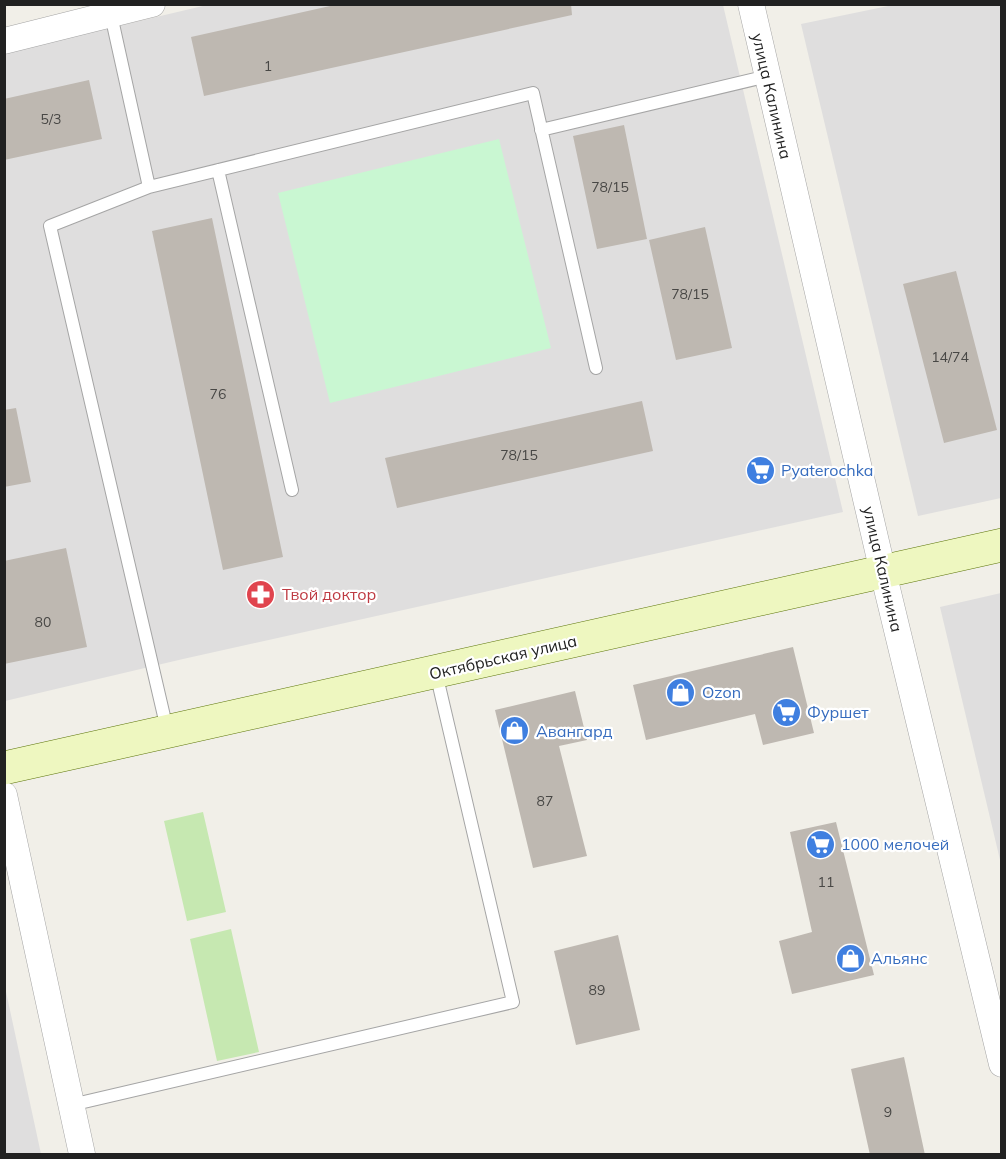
<svg xmlns="http://www.w3.org/2000/svg" width="1006" height="1159" font-family="Mulish,sans-serif">
<style>
.residential{fill:#dfdede}
.grass{fill:#c6e8b1}
.park{fill:#c9f7d2}
.building{fill:#beb8b1}
.lines{fill:none;stroke-linecap:round;stroke-linejoin:round}
.service-casing{stroke:#a5a5a5;stroke-width:14}
.minor-casing{stroke:#a5a5a5;stroke-width:27}
.secondary-casing{stroke:#5d750b;stroke-width:34}
.service{stroke:#fff;stroke-width:12}
.minor{stroke:#fff;stroke-width:26}
.secondary{stroke:#eef7c0;stroke-width:33}
.labels{text-anchor:middle;dominant-baseline:central;stroke-width:4.5;stroke-linejoin:round;paint-order:stroke}
.number-label{font-size:14px;fill:#484745}
.street-label{font-size:16px;fill:#212121;stroke:#fff}
.shop-label{font-size:16px;fill:#366cbe;stroke:#fff;text-anchor:start}
.health-label{font-size:16px;fill:#be3a42;stroke:#fff;text-anchor:start}
</style>
<rect width="100%" height="100%" fill="#f1efe8"/>
<path class="residential" d="M 207,5 L 723,5 L 843,512 L 183,659 L 5,701 L 4,53 Z
M 893,5 L 1001,5 L 1001,498 L 918,516 L 801,24 Z
M 1001,593 L 1002,593 L 1001,864 L 940,607 Z
M 4,987 L 5,987 L 41,1154 L 5,1154 Z"/>
<path class="grass" d="M 203,812 L 226,912 L 187,921 L 164,821 Z
M 231,929 L 259,1052 L 217,1061 L 190,939 Z"/>
<path class="park" d="M 499,139 L 551,348 L 330,403 L 278,193 Z"/>
<path class="building" d="M 339,4 L 571,4 L 572,15 L 204,96 L 191,37 Z
M 89,80 L 102,139 L 4,160 L 4,99 Z
M 624,125 L 647,239 L 597,249 L 573,136 Z
M 212,218 L 283,557 L 223,570 L 152,231 Z
M 705,227 L 732,348 L 676,360 L 649,240 Z
M 956,271 L 997,430 L 944,443 L 903,284 Z
M 642,401 L 653,451 L 397,508 L 385,458 Z
M 16,408 L 31,482 L 4,487 L 4,410 Z
M 66,548 L 87,647 L 4,664 L 4,561 Z
M 793,647 L 814,733 L 763,745 L 755,714 L 646,740 L 633,685 Z
M 575,691 L 587,740 L 559,746 L 587,856 L 533,868 L 495,710 Z
M 836,822 L 874,975 L 792,994 L 779,941 L 812,932 L 790,832 Z
M 618,935 L 640,1030 L 576,1045 L 554,951 Z
M 904,1057 L 925,1155 L 870,1155 L 851,1069 Z"/>
<g class="lines">
<defs>
<path id="service" d="M 111,15 L 149,187
M 541,130 L 768,76
M 218,170 L 292,490
M 167,729 L 50,226 L 149,187 L 533,93 L 596,368
M 71,1105 L 513,1002 L 436,673"/>
<path id="minor" d="M 751,4 L 883,572 L 1002,1064
M 4,41 L 152,4
M 4,795 L 82,1154"/>
<path id="secondary" d="M 4,768 L 1002,545"/>
</defs>
<use href="#service" class="service-casing"/>
<use href="#minor" class="minor-casing"/>
<use href="#secondary" class="secondary-casing"/>
<use href="#service" class="service"/>
<use href="#minor" class="minor"/>
<use href="#secondary" class="secondary"/>
</g>
<defs>
<symbol id="supermarket-disc" viewBox="-11 -11 22 22"><circle r="9.5" fill="#3f7fe0" stroke="#fff"/><path d="M-6-5.5h2.5l.6 2H6L4.5 2H-2.5L-4.4-4H-6ZM-1.5 3.2a1.3 1.3 0 1 0 .1 0ZM3 3.2a1.3 1.3 0 1 0 .1 0Z" fill="#fff"/></symbol>
<symbol id="pharmacy-disc" viewBox="-11 -11 22 22"><circle r="9.5" fill="#e0444e" stroke="#fff"/><path d="M-2-6h4v4h4v4h-4v4h-4v-4h-4v-4h4Z" fill="#fff"/></symbol>
<symbol id="shop-disc" viewBox="-11 -11 22 22"><circle r="9.5" fill="#3f7fe0" stroke="#fff"/><path d="M-5-2.5h2.3a2.7 3.5 0 0 1 5.4 0H5L5.5 6h-11ZM-1.5-2.5h3a1.5 2.3 0 0 0-3 0Z" fill="#fff"/></symbol>
</defs>
<g fill-rule="evenodd">
<use href="#supermarket-disc" x="744" y="454" width="33" height="33"/>
<use href="#pharmacy-disc" x="244" y="578" width="33" height="33"/>
<use href="#shop-disc" x="664" y="676" width="33" height="33"/>
<use href="#supermarket-disc" x="770" y="696" width="33" height="33"/>
<use href="#shop-disc" x="498" y="714" width="33" height="33"/>
<use href="#supermarket-disc" x="804" y="828" width="33" height="33"/>
<use href="#shop-disc" x="834" y="942" width="33" height="33"/>
</g>
<g class="labels">
<g class="number-label">
<text x="268" y="66">1</text>
<text x="51" y="119">5/3</text>
<text x="610" y="187">78/15</text>
<text x="690" y="294">78/15</text>
<text x="950" y="357">14/74</text>
<text x="218" y="394">76</text>
<text x="519" y="455">78/15</text>
<text x="43" y="622">80</text>
<text x="545" y="801">87</text>
<text x="826" y="882">11</text>
<text x="597" y="990">89</text>
<text x="888" y="1112">9</text>
</g>
<g class="street-label">
<text transform="translate(772 96) rotate(77)">улица Калинина</text>
<text transform="translate(883 569) rotate(77)">улица Калинина</text>
<text transform="translate(503 657) rotate(-13)">Октябрьская улица</text>
</g>
<g class="shop-label">
<text x="781" y="470">Pyaterochka</text>
<text x="702" y="692">Ozon</text>
<text x="807" y="712">Фуршет</text>
<text x="536" y="731">Авангард</text>
<text x="841" y="844">1000 мелочей</text>
<text x="871" y="958">Альянс</text>
</g>
<g class="health-label">
<text x="282" y="594">Твой доктор</text>
</g>
</g>
<rect width="1006" height="1159" fill="none" stroke="#212121" stroke-width="12"/>
</svg>
